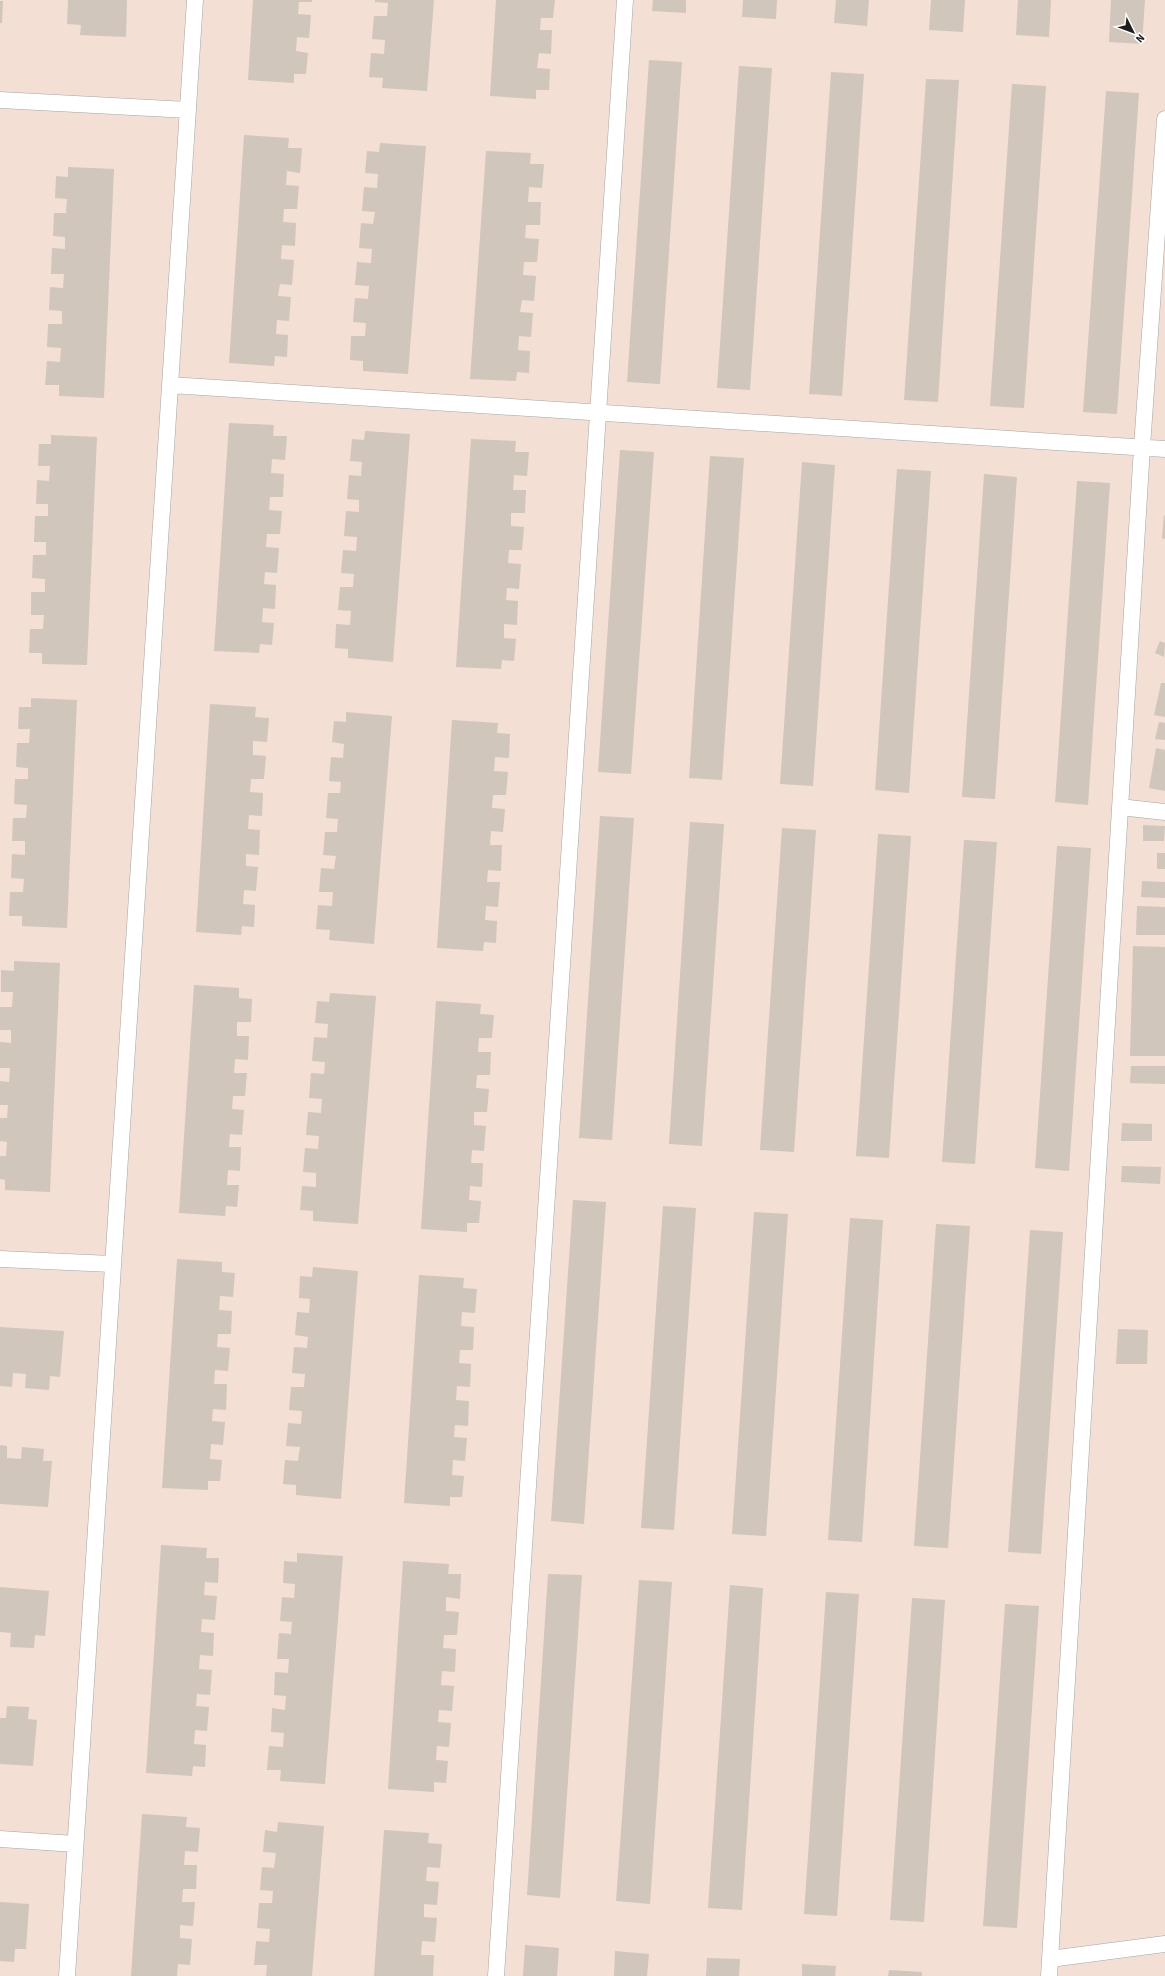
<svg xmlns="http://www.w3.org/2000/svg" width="1165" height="1976" font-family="'Source Sans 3',sans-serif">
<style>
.military{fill:#f3dfd4}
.building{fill:#d0c6bb}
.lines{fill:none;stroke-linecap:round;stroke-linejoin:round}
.lane-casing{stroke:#a5a5a5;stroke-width:17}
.lane{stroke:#fff;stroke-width:16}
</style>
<rect width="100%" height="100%" fill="#f0ece3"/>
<path class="military" d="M 0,0 L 1165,0 L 1165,1976 L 0,1976 Z"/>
<path class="building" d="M 68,0 L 127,0 L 126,37 L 80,35 L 81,25 L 67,24 Z
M 253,0 L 312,0 L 312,2 L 299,2 L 298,14 L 311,15 L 309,38 L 297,37 L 296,51 L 308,53 L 306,74 L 294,74 L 294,83 L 248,80 Z
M 375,0 L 434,0 L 427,91 L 382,88 L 383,78 L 369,77 L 371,53 L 384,54 L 385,40 L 372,39 L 374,16 L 387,16 L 388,3 L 375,2 Z
M 496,0 L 555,0 L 553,18 L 541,18 L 540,30 L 552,30 L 551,54 L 539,53 L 537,68 L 550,69 L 549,90 L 536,90 L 536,99 L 490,96 Z
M 653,0 L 686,0 L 686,13 L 652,11 Z
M 743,0 L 777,0 L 776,19 L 742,17 Z
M 836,0 L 869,0 L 867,26 L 834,23 Z
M 931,0 L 965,0 L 963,32 L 929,30 Z
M 1018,0 L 1051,0 L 1049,37 L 1016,35 Z
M 1111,0 L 1145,0 L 1142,44 L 1109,42 Z
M 0,1 L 3,1 L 2,23 L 0,23 Z
M 649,60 L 682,62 L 660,384 L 627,382 Z
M 739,66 L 772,68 L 750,390 L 717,388 Z
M 831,72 L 864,74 L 842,396 L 809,394 Z
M 926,79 L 959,80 L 938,402 L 904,400 Z
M 1012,84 L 1046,86 L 1024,408 L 990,406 Z
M 1106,91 L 1139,93 L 1117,414 L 1083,412 Z
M 244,135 L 289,138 L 288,148 L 302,148 L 300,173 L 287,171 L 286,185 L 299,186 L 297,209 L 284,209 L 283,222 L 296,223 L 295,246 L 282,245 L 281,259 L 294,260 L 292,285 L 280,284 L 278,296 L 291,297 L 289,321 L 277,320 L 276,334 L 288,335 L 287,357 L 275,356 L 274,366 L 229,363 Z
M 380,143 L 426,146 L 408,374 L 363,371 L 363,361 L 350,360 L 351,336 L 365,336 L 366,323 L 353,322 L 355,298 L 368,299 L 369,286 L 355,285 L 357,262 L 371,263 L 372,249 L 359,248 L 361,223 L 373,224 L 375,212 L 362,211 L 364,187 L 377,188 L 378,174 L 365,173 L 367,151 L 379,152 Z
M 486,151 L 531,153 L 530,164 L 544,164 L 542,188 L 529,187 L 528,202 L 541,202 L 540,225 L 526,225 L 525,238 L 539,239 L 537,262 L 524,262 L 523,275 L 536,276 L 534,301 L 522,300 L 520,312 L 533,313 L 531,337 L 519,336 L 518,350 L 530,351 L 529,373 L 517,372 L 516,381 L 470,379 Z
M 68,167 L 114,169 L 104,398 L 59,396 L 59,385 L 45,385 L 47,361 L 60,362 L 61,348 L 47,347 L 48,324 L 62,324 L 62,311 L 49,310 L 50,287 L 63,288 L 64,274 L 51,274 L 52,248 L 65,249 L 65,237 L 53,236 L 54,213 L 66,213 L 67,199 L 55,198 L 56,176 L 68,177 Z
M 229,423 L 274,425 L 273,436 L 287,436 L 285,460 L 272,459 L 271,473 L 284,474 L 283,497 L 270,497 L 269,510 L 282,511 L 280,534 L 267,534 L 266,547 L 279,548 L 277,573 L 265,572 L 264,584 L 276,585 L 275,609 L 263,608 L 262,622 L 274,623 L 272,645 L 260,644 L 259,653 L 214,651 Z
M 365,431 L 410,434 L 393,662 L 348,658 L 348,649 L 335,648 L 336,624 L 350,625 L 351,611 L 338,610 L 340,587 L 353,587 L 354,574 L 341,573 L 343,550 L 356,551 L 357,537 L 344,536 L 346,511 L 359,512 L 359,500 L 347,499 L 349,475 L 361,476 L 362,462 L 350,461 L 352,439 L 364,440 Z
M 51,435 L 97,437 L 87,665 L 42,664 L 42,653 L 29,653 L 30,629 L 43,629 L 44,615 L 31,615 L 31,592 L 45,592 L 45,579 L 32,578 L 33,555 L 46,555 L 46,542 L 34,542 L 35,516 L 48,516 L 48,504 L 36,504 L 37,480 L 49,481 L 50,466 L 38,466 L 39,444 L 51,444 Z
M 471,439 L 516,441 L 515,452 L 529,452 L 527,476 L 514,475 L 513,490 L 526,490 L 525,513 L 511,513 L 511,526 L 524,527 L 522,550 L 509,550 L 508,563 L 521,564 L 519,589 L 507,588 L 506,600 L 518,601 L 517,625 L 504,624 L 504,638 L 516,639 L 514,661 L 502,660 L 501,669 L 456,667 Z
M 620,450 L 654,452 L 631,774 L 598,772 Z
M 710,456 L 744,458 L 722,780 L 689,778 Z
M 802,462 L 835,465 L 813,786 L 780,784 Z
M 897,469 L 931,471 L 909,793 L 875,790 Z
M 984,474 L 1017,477 L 995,799 L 962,797 Z
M 1077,481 L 1110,483 L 1088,805 L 1055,802 Z
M 1164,515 L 1165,516 L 1165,539 L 1162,538 Z
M 1160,641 L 1165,643 L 1164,657 L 1155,653 Z
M 1161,683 L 1165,683 L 1165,717 L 1154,715 Z
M 31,698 L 77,700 L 67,928 L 22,926 L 22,916 L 9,916 L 10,892 L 23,892 L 24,879 L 11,878 L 12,854 L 25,855 L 25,841 L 12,841 L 13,818 L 26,818 L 27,805 L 14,804 L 15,779 L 28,779 L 28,768 L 16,767 L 17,743 L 29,743 L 30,729 L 18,729 L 19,707 L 31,707 Z
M 210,704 L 256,707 L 255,717 L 269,718 L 267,742 L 253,741 L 253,755 L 266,756 L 264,779 L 251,779 L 250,792 L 263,793 L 262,816 L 249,815 L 248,829 L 260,830 L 259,855 L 246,854 L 246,866 L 258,867 L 256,891 L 244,890 L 243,904 L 255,905 L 254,927 L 242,926 L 241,935 L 196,932 Z
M 346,712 L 392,716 L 374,944 L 329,940 L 330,930 L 316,929 L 318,905 L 332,906 L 333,892 L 319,892 L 321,868 L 334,869 L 336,856 L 323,855 L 325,832 L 337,832 L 338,819 L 326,818 L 328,793 L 340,793 L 341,782 L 329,781 L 331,757 L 343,758 L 344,744 L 332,742 L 334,721 L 346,722 Z
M 452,720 L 498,723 L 497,733 L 510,734 L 509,758 L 495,757 L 494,771 L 508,772 L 506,795 L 493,795 L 492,808 L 505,809 L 503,832 L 491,831 L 490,845 L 502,845 L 501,871 L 488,870 L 487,882 L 500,882 L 498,907 L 486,906 L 485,920 L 497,921 L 496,943 L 484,942 L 483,951 L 437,948 Z
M 1159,722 L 1165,723 L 1165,740 L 1155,739 Z
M 1156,748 L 1165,750 L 1165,791 L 1149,788 Z
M 600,816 L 634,818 L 612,1140 L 579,1138 Z
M 690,822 L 724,824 L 702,1146 L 669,1144 Z
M 1143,825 L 1165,826 L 1164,841 L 1143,841 Z
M 782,828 L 816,830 L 794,1152 L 760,1150 Z
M 878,834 L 911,836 L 889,1158 L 856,1156 Z
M 964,840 L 997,842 L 975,1164 L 942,1162 Z
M 1057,846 L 1091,848 L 1069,1171 L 1035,1168 Z
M 1157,853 L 1165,853 L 1165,869 L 1157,869 Z
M 1142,881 L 1165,882 L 1165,898 L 1141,897 Z
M 1137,906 L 1165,907 L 1165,935 L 1136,935 Z
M 1133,946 L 1165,947 L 1165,1056 L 1130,1056 Z
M 14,961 L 60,963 L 50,1192 L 5,1190 L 5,1180 L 0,1179 L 0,1156 L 6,1156 L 7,1142 L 0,1141 L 0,1118 L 7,1118 L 8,1105 L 0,1105 L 0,1081 L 9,1082 L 10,1068 L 0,1068 L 0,1042 L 11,1043 L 11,1030 L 0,1030 L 0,1007 L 12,1007 L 13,992 L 1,992 L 1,970 L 14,971 Z
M 194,985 L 239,988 L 239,998 L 252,999 L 251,1022 L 237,1022 L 237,1036 L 249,1036 L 248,1060 L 235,1059 L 234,1073 L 247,1073 L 245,1096 L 233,1096 L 232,1109 L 244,1110 L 242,1135 L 230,1134 L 229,1147 L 241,1147 L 240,1171 L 228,1170 L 227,1185 L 239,1185 L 237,1207 L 226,1206 L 225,1216 L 179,1213 Z
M 330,993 L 376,996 L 358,1224 L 313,1221 L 313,1211 L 300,1210 L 302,1186 L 316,1187 L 316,1173 L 303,1172 L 305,1148 L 318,1149 L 319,1136 L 306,1135 L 308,1112 L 321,1113 L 322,1099 L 309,1098 L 311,1073 L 324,1074 L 325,1062 L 312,1061 L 314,1037 L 327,1038 L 328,1024 L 315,1023 L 317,1001 L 329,1002 Z
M 436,1001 L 481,1004 L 480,1014 L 494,1015 L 492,1038 L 479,1038 L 478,1052 L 491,1052 L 490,1075 L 477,1075 L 476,1088 L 489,1089 L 487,1112 L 474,1112 L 474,1125 L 486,1126 L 484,1151 L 472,1150 L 471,1163 L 483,1163 L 482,1187 L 470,1186 L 469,1200 L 481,1201 L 479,1223 L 467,1223 L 467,1232 L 421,1229 Z
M 1131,1066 L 1165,1066 L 1165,1084 L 1130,1083 Z
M 1122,1123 L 1152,1124 L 1152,1141 L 1121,1141 Z
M 1122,1166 L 1161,1167 L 1160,1184 L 1121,1182 Z
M 573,1200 L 606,1202 L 584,1524 L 551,1521 Z
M 663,1206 L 696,1208 L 674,1530 L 641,1528 Z
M 754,1212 L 788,1214 L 766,1536 L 732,1534 Z
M 850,1218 L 883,1220 L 862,1542 L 828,1540 Z
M 936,1224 L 970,1226 L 948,1548 L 914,1546 Z
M 1030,1230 L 1063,1232 L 1041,1554 L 1008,1552 Z
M 177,1259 L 222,1262 L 222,1272 L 235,1273 L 233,1297 L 220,1296 L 219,1310 L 232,1311 L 231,1334 L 218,1334 L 217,1347 L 230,1348 L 228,1371 L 215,1370 L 214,1384 L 227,1384 L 226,1410 L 213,1409 L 212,1421 L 225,1422 L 223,1445 L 211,1444 L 210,1459 L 222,1460 L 220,1481 L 208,1481 L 208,1490 L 162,1488 Z
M 313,1267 L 358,1271 L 341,1499 L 296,1495 L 296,1485 L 283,1484 L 285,1460 L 298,1461 L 300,1447 L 286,1446 L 288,1423 L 301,1424 L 302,1411 L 289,1410 L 291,1387 L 304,1387 L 305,1374 L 292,1373 L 294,1347 L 307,1348 L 308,1337 L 295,1335 L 297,1312 L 309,1313 L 310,1299 L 299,1298 L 300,1276 L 312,1277 Z
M 419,1275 L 464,1278 L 463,1288 L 477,1289 L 475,1313 L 462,1312 L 461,1326 L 474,1327 L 473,1350 L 460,1350 L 459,1363 L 471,1364 L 470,1387 L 457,1386 L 456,1400 L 469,1401 L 468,1426 L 455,1425 L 454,1437 L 467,1438 L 465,1461 L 453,1460 L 452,1475 L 464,1476 L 462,1497 L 450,1497 L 450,1506 L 404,1503 Z
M 0,1327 L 64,1331 L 60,1377 L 50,1376 L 49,1390 L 25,1388 L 26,1374 L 13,1373 L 12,1387 L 0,1386 Z
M 1118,1329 L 1148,1330 L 1147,1364 L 1116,1364 Z
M 0,1445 L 7,1446 L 7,1458 L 21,1459 L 22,1447 L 44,1449 L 43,1461 L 52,1461 L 48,1507 L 0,1504 Z
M 161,1545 L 207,1548 L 206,1558 L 219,1558 L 218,1583 L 205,1582 L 204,1595 L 217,1596 L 215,1620 L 202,1619 L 201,1632 L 214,1633 L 213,1656 L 200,1655 L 199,1669 L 212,1670 L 210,1695 L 197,1694 L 196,1706 L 209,1707 L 207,1731 L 195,1730 L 194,1744 L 206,1745 L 205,1767 L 193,1766 L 192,1776 L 146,1773 Z
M 297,1553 L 343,1556 L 325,1784 L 280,1781 L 281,1770 L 267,1770 L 269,1746 L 283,1747 L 284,1733 L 271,1732 L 272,1708 L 285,1710 L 286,1696 L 274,1695 L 275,1672 L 288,1673 L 289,1659 L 277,1659 L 279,1633 L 291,1634 L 292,1622 L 280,1621 L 282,1597 L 294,1598 L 295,1584 L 283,1583 L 284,1561 L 297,1562 Z
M 403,1561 L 449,1564 L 448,1574 L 461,1574 L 460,1599 L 446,1597 L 446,1611 L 459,1612 L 457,1635 L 444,1635 L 443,1648 L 456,1649 L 455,1672 L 442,1671 L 441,1685 L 454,1686 L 452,1711 L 439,1710 L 438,1722 L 451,1723 L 449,1747 L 437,1746 L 436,1760 L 448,1761 L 446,1783 L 434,1782 L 434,1792 L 388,1789 Z
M 548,1574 L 582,1575 L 560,1898 L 527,1895 Z
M 639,1580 L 672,1582 L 650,1904 L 616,1901 Z
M 730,1585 L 763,1588 L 742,1910 L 708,1908 Z
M 0,1587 L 49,1591 L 45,1636 L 35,1635 L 34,1648 L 10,1647 L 11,1633 L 0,1632 Z
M 826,1592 L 859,1594 L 837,1916 L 804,1914 Z
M 912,1598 L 945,1600 L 924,1922 L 890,1920 Z
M 1005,1604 L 1039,1606 L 1017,1928 L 983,1926 Z
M 7,1706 L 29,1707 L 28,1719 L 37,1720 L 33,1766 L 0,1764 L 0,1718 L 6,1718 Z
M 142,1814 L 187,1817 L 186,1827 L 200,1828 L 198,1852 L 185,1851 L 184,1865 L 197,1865 L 196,1889 L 183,1889 L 182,1902 L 195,1902 L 193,1926 L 180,1925 L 180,1938 L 192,1939 L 190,1965 L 178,1964 L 177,1976 L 131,1976 Z
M 278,1822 L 324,1826 L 312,1976 L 266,1976 L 267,1965 L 254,1965 L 256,1941 L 269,1942 L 270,1929 L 257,1928 L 259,1903 L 272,1903 L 273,1891 L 260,1890 L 262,1867 L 274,1868 L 276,1853 L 263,1852 L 265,1830 L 277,1832 Z
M 384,1830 L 429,1833 L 428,1843 L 442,1844 L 440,1868 L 427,1867 L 426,1881 L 439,1882 L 437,1905 L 424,1904 L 424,1917 L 437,1918 L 435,1942 L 422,1941 L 421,1955 L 434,1955 L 433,1976 L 374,1976 Z
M 0,1902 L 29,1904 L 26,1949 L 15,1949 L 14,1962 L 0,1961 Z
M 525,1945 L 559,1948 L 557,1976 L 523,1976 Z
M 615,1951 L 649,1954 L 647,1976 L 614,1976 Z
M 707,1958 L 740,1959 L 739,1976 L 706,1976 Z
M 802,1964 L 836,1966 L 835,1976 L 802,1976 Z
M 889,1970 L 922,1972 L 922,1976 L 888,1976 Z"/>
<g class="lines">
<defs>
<path id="lane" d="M 0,100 L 188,110
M 170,385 L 1165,449
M 1120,807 L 1165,812
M 0,1259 L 112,1264
M 0,1839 L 75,1844
M 1050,1959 L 1165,1944
M 67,1976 L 195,0
M 496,1976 L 625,0
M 1049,1976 L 1142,447 L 1165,119"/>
</defs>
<use href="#lane" class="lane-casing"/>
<use href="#lane" class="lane"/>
</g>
<g transform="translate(1133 32) rotate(132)" stroke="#ffffff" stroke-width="3" paint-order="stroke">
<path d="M0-3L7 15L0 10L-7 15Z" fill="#1e1e1e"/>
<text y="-6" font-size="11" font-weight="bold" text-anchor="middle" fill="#1e1e1e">N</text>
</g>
</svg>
